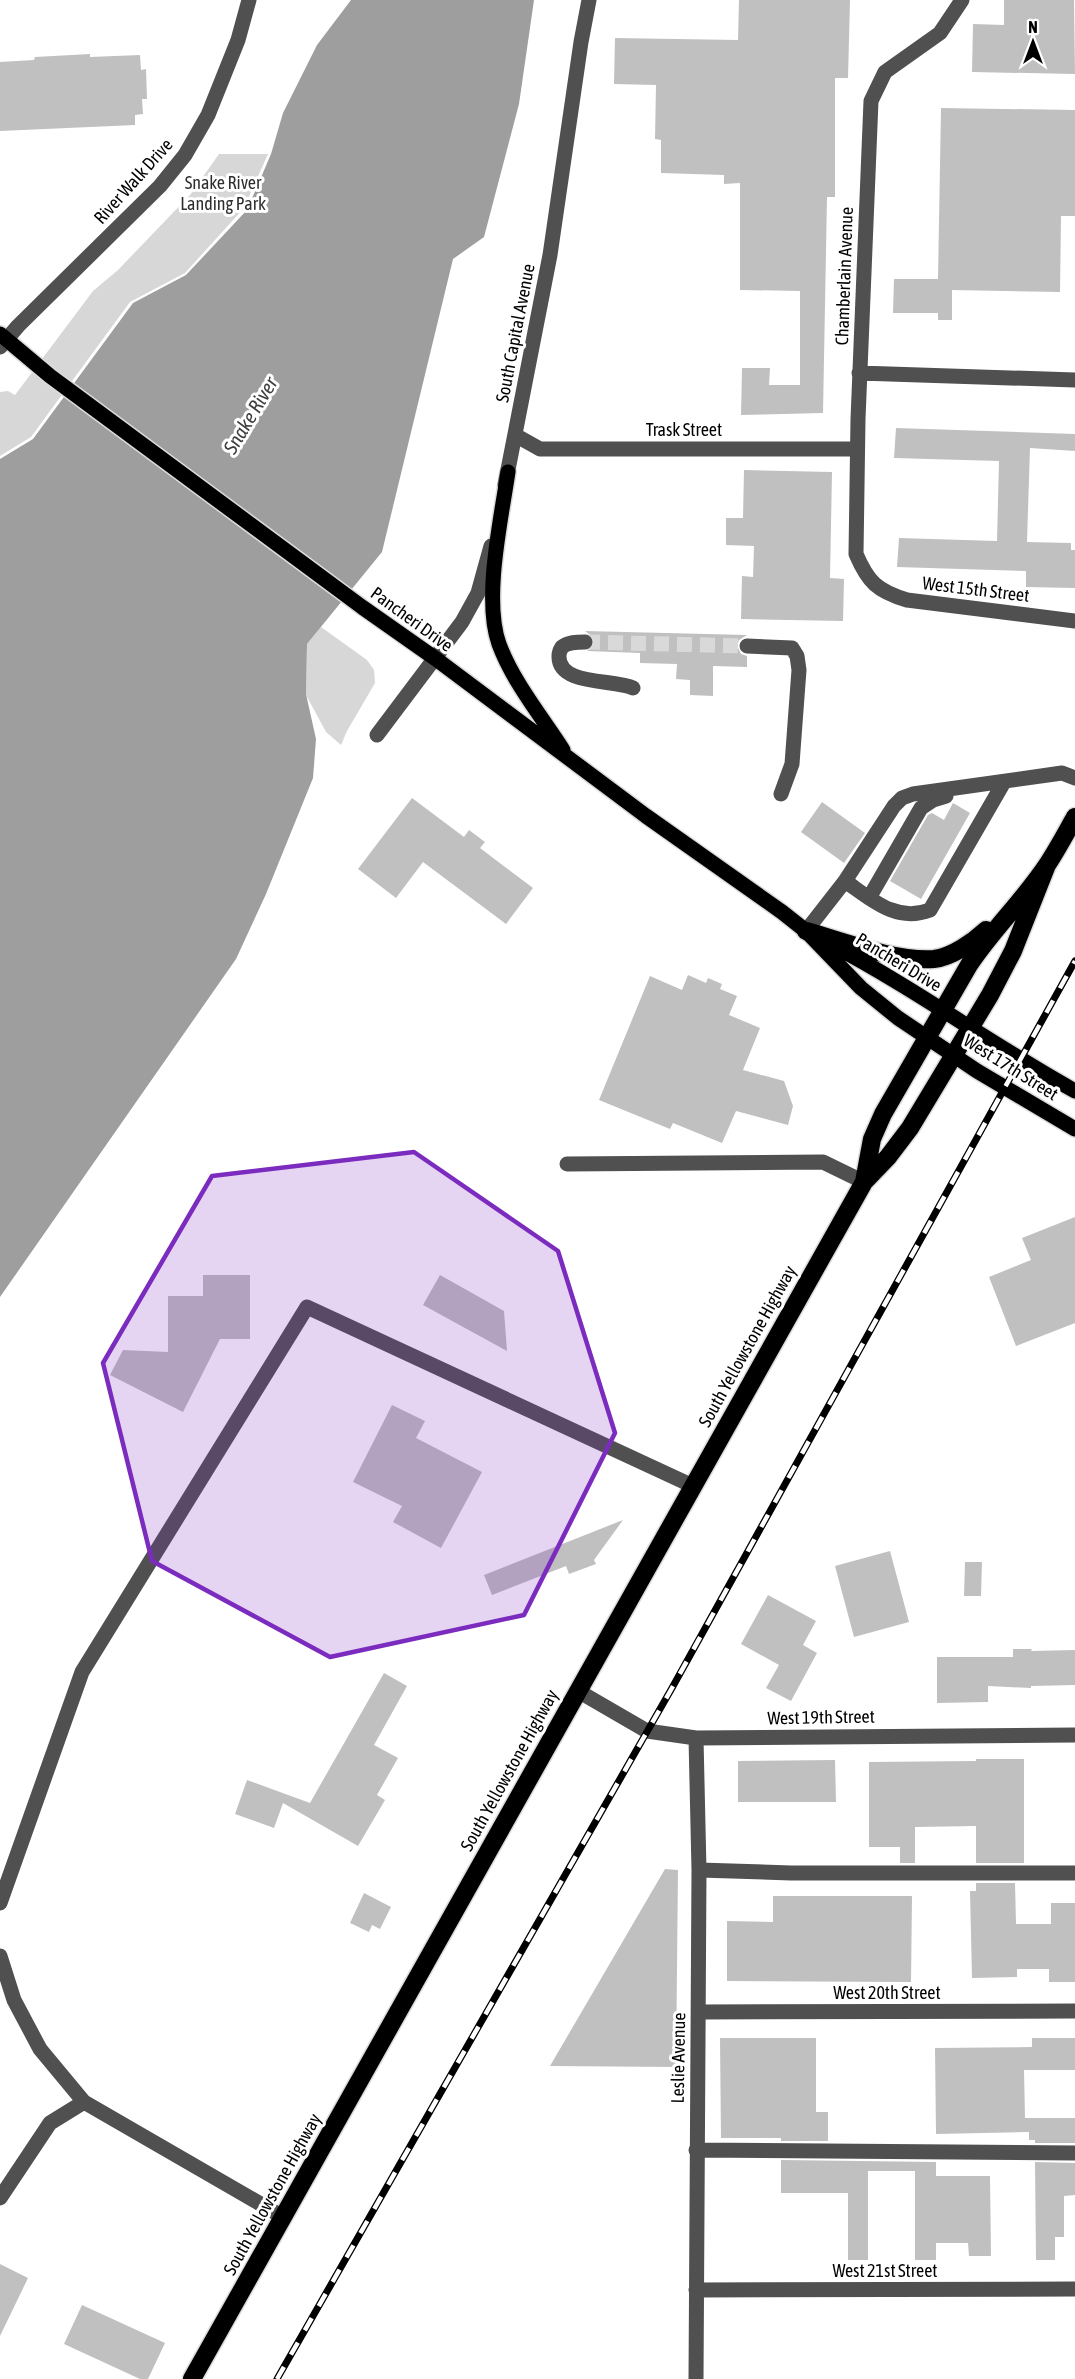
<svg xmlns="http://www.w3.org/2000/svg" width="1075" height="2379" font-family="'Asap Condensed',sans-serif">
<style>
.green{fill:#d7d7d7}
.water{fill:#9e9e9e}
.building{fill:#c0c0c0}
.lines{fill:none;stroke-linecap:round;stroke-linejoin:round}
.minor-tunnel{stroke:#d9d9d9;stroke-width:15;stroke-dasharray:15 8;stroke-linecap:butt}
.major-casing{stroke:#dbdbdb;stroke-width:18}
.highway-casing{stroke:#dbdbdb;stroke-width:21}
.minor{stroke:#505050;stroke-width:15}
.major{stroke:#000;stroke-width:15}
.highway{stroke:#000;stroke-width:18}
.rail-casing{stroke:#000;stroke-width:7}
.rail{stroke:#fff;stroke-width:4.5;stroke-dasharray:14;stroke-linecap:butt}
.marked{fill:#7b2cbf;fill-opacity:0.2;stroke:#7b2cbf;stroke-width:4.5;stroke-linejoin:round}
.labels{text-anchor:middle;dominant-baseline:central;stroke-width:6;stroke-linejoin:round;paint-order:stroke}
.street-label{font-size:18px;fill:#000;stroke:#fff}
.park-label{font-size:18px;fill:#2e2e2e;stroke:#fff}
.water-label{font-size:20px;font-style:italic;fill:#3f3f3f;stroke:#fff}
</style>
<rect width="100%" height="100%" fill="#fff"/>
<path class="green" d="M 219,154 L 268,154 L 244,208 L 185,273 L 130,302 L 31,437 L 0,456 L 0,392 L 8,391 L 15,395 L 93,291 L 118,270 L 190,195 Z
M 321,627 L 367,660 L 374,670 L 375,683 L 347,731 L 341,745 L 326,732 L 306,695 L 307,644 Z"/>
<path class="water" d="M 351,0 L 534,0 L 519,104 L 484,237 L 453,259 L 382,552 L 307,644 L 306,694 L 316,739 L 313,778 L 266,894 L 236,959 L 0,1297 L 0,459 L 33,439 L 133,303 L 186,275 L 247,210 L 271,154 L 283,113 L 317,45 Z"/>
<path class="building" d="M 739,0 L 850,0 L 848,78 L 835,78 L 835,197 L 827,197 L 823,413 L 741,415 L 742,368 L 770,368 L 769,385 L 800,385 L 800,291 L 740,290 L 740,183 L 724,184 L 724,175 L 661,173 L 661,140 L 655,139 L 656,85 L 614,84 L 615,38 L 738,40 Z
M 1004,0 L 1074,0 L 1075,74 L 972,72 L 973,24 L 1004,25 Z
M 90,54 L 90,57 L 140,55 L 141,70 L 146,69 L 147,99 L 142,99 L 143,114 L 135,115 L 135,125 L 0,131 L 0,62 L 34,60 L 35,57 Z
M 941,108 L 1075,110 L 1075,216 L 1061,216 L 1060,292 L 952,290 L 952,320 L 938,320 L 938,313 L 893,313 L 894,279 L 938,279 Z
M 896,428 L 1075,434 L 1075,451 L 1030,448 L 1027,542 L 1071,543 L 1071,550 L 1075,550 L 1075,588 L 1026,587 L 1026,571 L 897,567 L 899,538 L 997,541 L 999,461 L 894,458 Z
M 744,470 L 832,472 L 830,578 L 844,579 L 843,621 L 741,619 L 742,576 L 753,577 L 754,546 L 726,545 L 726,518 L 743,518 Z
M 585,631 L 747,635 L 739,640 L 737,646 L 741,654 L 747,656 L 747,667 L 713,666 L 713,696 L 690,695 L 690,680 L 676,679 L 677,664 L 640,663 L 640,653 L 587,651 L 593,647 L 595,641 L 593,637 Z
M 412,798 L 464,837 L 469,830 L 485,842 L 480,848 L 533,888 L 506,924 L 423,862 L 396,898 L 358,869 Z
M 822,802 L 865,833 L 844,863 L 801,832 Z
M 953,803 L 970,813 L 921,899 L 890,881 L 928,815 L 932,813 L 944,820 Z
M 688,975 L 706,983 L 708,978 L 722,984 L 720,989 L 737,996 L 729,1015 L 760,1028 L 743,1070 L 784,1081 L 793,1106 L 788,1125 L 736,1111 L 722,1143 L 673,1123 L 670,1129 L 599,1100 L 650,976 L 682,990 Z
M 1075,1217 L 1075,1323 L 1016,1346 L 989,1277 L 1031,1260 L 1022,1238 Z
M 203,1275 L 250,1275 L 250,1339 L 220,1339 L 183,1412 L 110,1375 L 123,1350 L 168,1352 L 168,1296 L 203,1296 Z
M 440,1275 L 504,1311 L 507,1351 L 423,1305 Z
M 392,1405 L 425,1421 L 416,1438 L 482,1472 L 441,1548 L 393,1522 L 402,1506 L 353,1482 Z
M 623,1520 L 594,1560 L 596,1564 L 569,1574 L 566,1566 L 492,1595 L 484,1575 Z
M 890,1551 L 909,1622 L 854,1637 L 835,1566 Z
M 965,1562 L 982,1562 L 981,1596 L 964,1596 Z
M 768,1595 L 816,1621 L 803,1645 L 817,1653 L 791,1701 L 766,1688 L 779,1665 L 741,1644 Z
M 1013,1649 L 1032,1649 L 1031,1651 L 1075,1650 L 1075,1685 L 1031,1686 L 1031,1688 L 988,1686 L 988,1702 L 937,1703 L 937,1657 L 1013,1657 Z
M 384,1673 L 407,1686 L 374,1745 L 398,1758 L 377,1795 L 385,1800 L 358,1846 L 283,1803 L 274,1828 L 235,1814 L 247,1780 L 310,1803 Z
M 976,1759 L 1024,1759 L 1024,1863 L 976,1863 L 976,1826 L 915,1827 L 915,1863 L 900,1863 L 900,1847 L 869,1847 L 869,1762 L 976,1761 Z
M 835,1760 L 836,1802 L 738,1802 L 738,1761 Z
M 665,1869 L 678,1870 L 676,2067 L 550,2066 Z
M 976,1883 L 1015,1883 L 1016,1924 L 1051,1924 L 1051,1903 L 1075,1903 L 1075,1982 L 1049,1982 L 1049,1969 L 1017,1969 L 1017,1977 L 972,1978 L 970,1891 L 976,1891 Z
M 364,1893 L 391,1907 L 380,1929 L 372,1925 L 369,1932 L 350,1923 Z
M 773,1896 L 912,1896 L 911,1982 L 727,1981 L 727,1921 L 773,1922 Z
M 720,2038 L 816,2038 L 816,2112 L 828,2112 L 828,2141 L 781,2141 L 781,2138 L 721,2138 Z
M 1032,2038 L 1075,2038 L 1075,2070 L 1024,2070 L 1025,2118 L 1075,2118 L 1075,2143 L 1035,2143 L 1035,2140 L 1029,2140 L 1029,2132 L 936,2134 L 935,2048 L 1032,2047 Z
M 781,2160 L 936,2162 L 936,2176 L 990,2176 L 991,2256 L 969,2256 L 968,2243 L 936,2243 L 936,2260 L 915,2260 L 915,2171 L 868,2171 L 868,2260 L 848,2260 L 848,2193 L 781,2193 Z
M 1035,2162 L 1075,2163 L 1075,2195 L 1064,2196 L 1064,2237 L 1055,2237 L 1055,2260 L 1036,2260 Z
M 0,2264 L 28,2278 L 0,2336 Z
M 82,2305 L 165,2343 L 148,2379 L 140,2379 L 64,2344 Z"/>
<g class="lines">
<path class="minor-tunnel" d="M 585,642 L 747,646"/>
<defs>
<path id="major" d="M 0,334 L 50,376 L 362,607 L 436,659 L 646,816 L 782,912 L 806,931 L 861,988 L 898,1018 L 977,1071 L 1075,1129
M 508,472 C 501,520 483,599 499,644 C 513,682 542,717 563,750
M 832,945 C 916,989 992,1045 1075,1091"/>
<path id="highway" d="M 806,931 C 842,941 896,962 934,959 C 952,957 973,942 986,930
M 864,1182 L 872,1139 L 883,1114 L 969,965 C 992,930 1023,901 1047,865 C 1057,850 1066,833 1075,817
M 192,2379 L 864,1182 L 888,1157 L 910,1128 L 990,995 L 1013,951 L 1047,865"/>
</defs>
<use href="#major" class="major-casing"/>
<use href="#highway" class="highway-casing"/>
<path class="minor" d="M 962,0 L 940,33 L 885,72 L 871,101 L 858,419 L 856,554 C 868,582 877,591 907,600 L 1075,621
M 0,347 L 18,326 L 160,186 L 185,155 L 208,115 L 238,40 L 249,0
M 859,373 L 1075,380
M 515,435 L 540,449 L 857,449
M 505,485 L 550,255 L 581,42 L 589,0
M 585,642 C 577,642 568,642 562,647 C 560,650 559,654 559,656 C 558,686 615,679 633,688
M 747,646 L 792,648 L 797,656 L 799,670 L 792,764 L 781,794
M 377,735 L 462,622 L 478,593 L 491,546
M 845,881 C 871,899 896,923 930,910 L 1004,782
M 869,898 L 921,808 L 933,800 L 946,796
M 806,931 L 845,881 L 894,806 L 902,798 L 913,794 L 1062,773 L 1075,778
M 567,1164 L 823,1162 L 864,1182
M 578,1691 L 647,1731 L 696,1738 L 1075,1735
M 699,1870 L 791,1873 L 1075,1873
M 0,1903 L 82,1672 L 307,1307 L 693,1486
M 0,1956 L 14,2000 L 40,2049 L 84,2102 L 283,2217
M 699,2012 L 1075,2011
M 696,2150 L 1075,2153
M 0,2198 L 50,2123 L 84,2102
M 696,2290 L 1075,2289
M 696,2379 L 699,1870 L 696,1738"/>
<use href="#major" class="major"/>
<use href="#highway" class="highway"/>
<defs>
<path id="rail" d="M 277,2379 L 672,1688 L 1075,961"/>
</defs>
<use href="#rail" class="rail-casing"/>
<use href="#rail" class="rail"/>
</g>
<path class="marked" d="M 414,1152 L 558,1251 L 615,1433 L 524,1615 L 330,1657 L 152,1561 L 103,1363 L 212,1176 Z"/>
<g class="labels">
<g class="street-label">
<text transform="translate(133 181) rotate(-48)">River Walk Drive</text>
<text transform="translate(844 276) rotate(-88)">Chamberlain Avenue</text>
<text transform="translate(515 333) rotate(-79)">South Capital Avenue</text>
<text x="684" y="429">Trask Street</text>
<text transform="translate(976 589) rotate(7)">West 15th Street</text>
<text transform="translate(412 619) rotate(36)">Pancheri Drive</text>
<text transform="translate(899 962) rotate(31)">Pancheri Drive</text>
<text transform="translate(1011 1067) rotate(32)">West 17th Street</text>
<text transform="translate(747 1346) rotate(-61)">South Yellowstone Highway</text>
<text transform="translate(821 1717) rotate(-1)">West 19th Street</text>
<text transform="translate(509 1770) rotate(-61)">South Yellowstone Highway</text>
<text x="887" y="1992">West 20th Street</text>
<text transform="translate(678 2058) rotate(-89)">Leslie Avenue</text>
<text transform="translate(272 2194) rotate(-61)">South Yellowstone Highway</text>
<text x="885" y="2270">West 21st Street</text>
</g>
<g class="park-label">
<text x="223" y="182">Snake River<tspan x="223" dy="21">Landing Park</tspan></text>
</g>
<g class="water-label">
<text transform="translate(250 415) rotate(-59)">Snake River</text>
</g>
</g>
<g transform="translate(1033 42)" stroke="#ffffff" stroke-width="4.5" paint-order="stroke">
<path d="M0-4.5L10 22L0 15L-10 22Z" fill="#000000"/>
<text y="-9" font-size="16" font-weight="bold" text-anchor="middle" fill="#000000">N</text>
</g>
</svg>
